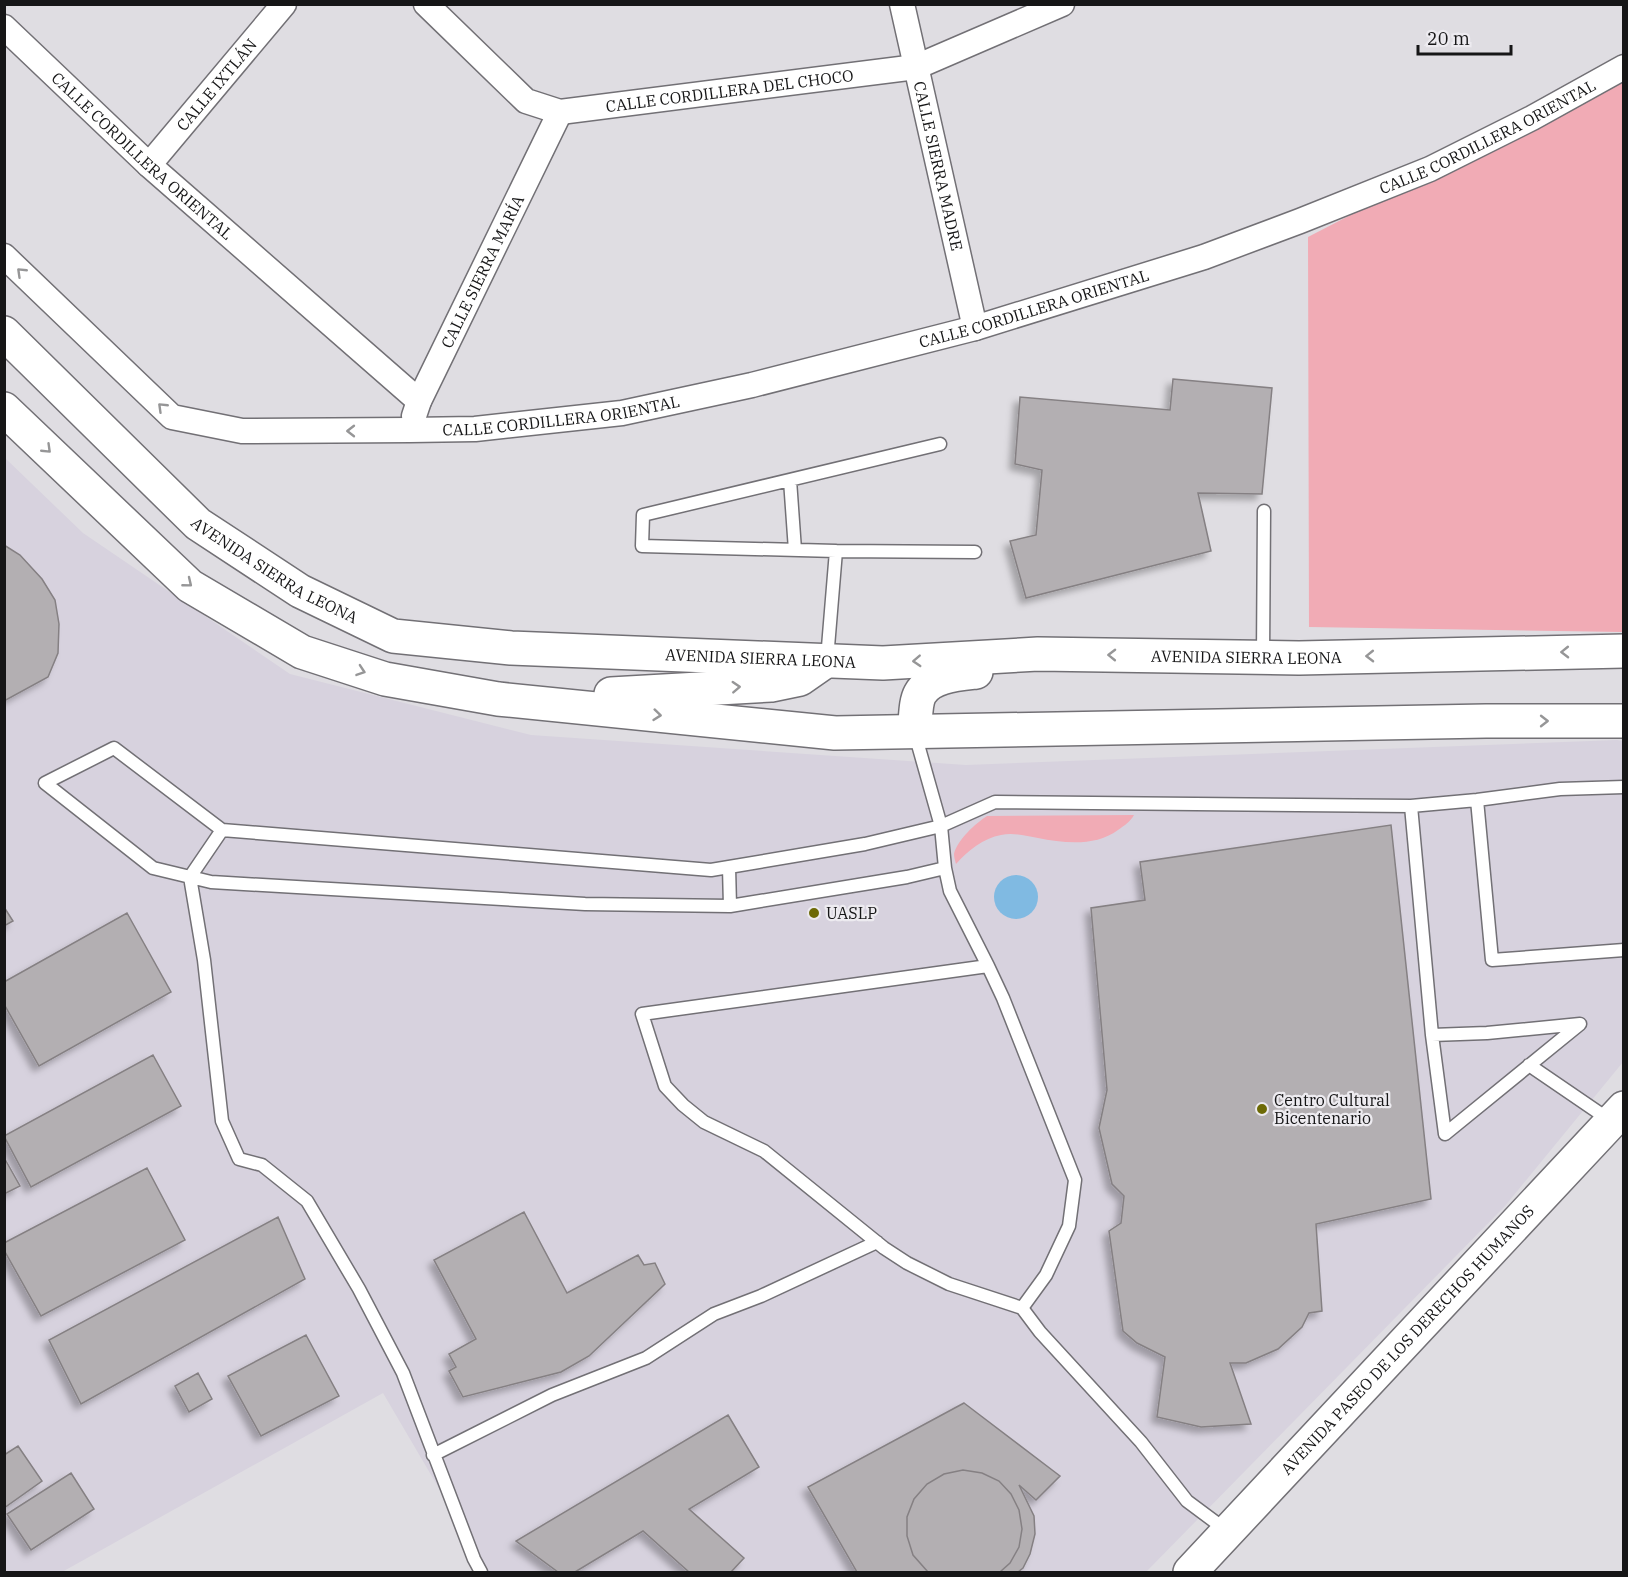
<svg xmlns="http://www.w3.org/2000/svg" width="1628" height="1577" font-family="'IBM Plex Serif',serif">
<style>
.built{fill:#d7d2de}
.green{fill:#f1abb5}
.water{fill:#80bae2}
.building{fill:#b3afb2;stroke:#858083;stroke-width:1.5;filter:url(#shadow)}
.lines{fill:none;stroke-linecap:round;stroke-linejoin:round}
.lane-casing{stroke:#727075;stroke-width:15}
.street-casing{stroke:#727075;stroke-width:27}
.primary-casing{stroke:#727075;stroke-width:36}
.highway-casing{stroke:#727075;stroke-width:36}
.lane{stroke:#fff;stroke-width:12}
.street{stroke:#fff;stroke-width:24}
.primary{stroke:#fff;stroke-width:33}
.highway{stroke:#fff;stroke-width:33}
.oneway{stroke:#969697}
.poi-dot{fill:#6d6a06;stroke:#edebf0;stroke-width:2}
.labels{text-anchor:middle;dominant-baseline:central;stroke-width:4.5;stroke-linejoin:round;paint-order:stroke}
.street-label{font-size:16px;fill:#161617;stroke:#edebf0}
.poi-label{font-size:16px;fill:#161617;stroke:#edebf0;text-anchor:start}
</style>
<defs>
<filter id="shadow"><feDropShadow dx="-5.5" dy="5.5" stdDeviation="3" flood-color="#0004"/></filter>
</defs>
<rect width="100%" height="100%" fill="#dfdde2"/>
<path class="built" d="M 4,457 L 83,533 L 290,674 L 531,735 L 966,765 L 1617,740 L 1623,741 L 1623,1062 L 1505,1206 L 1146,1572 L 488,1572 L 383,1393 L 62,1572 L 5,1572 Z"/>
<path class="green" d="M 1623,82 L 1623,632 L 1309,627 L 1308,237 L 1430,174 L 1535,129 Z
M 1134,815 C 1130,822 1125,825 1118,830 C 1095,847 1064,843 1038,838 C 1027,836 1013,832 1001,835 C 984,838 967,851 956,864 C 955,860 954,857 954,854 C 957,840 976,823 987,816 Z"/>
<path class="water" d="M994 897a22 22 0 1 1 44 0a22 22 0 1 1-44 0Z"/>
<path class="building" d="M 1173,379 L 1272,388 L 1262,494 L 1198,493 L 1211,551 L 1026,598 L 1010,541 L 1036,535 L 1042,470 L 1015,464 L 1020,397 L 1170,410 Z
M 4,545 L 20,555 L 42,579 L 55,600 L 59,624 L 58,653 L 48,677 L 4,701 Z
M 1391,825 L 1431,1199 L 1316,1224 L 1322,1311 L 1309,1313 L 1302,1327 L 1278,1349 L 1246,1363 L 1230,1363 L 1251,1424 L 1201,1427 L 1157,1417 L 1165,1357 L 1137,1343 L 1123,1331 L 1109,1231 L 1121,1223 L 1124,1196 L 1112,1184 L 1099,1128 L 1107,1090 L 1091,908 L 1145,900 L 1140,862 Z
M 4,907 L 13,921 L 4,926 Z
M 127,913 L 171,992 L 39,1066 L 4,1004 L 4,982 Z
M 153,1055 L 181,1106 L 31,1187 L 4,1136 Z
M 6,1161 L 20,1186 L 4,1194 L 4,1162 Z
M 147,1168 L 185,1240 L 41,1316 L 4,1250 L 4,1243 Z
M 524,1212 L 567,1293 L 638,1255 L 644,1265 L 655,1263 L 665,1284 L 589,1356 L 561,1372 L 463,1397 L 449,1371 L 456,1367 L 449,1354 L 476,1339 L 434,1260 Z
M 278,1217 L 305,1279 L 81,1404 L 49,1340 Z
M 306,1335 L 339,1396 L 261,1436 L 228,1376 Z
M 198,1373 L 212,1399 L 189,1412 L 175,1386 Z
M 964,1403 L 1060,1476 L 1036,1500 L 1019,1485 L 1034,1516 L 1035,1534 L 1030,1554 L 1023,1568 L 1018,1572 L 1000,1572 L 1010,1563 L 1019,1547 L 1022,1529 L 1019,1510 L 1011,1494 L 999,1481 L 982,1473 L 963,1470 L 944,1474 L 927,1484 L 914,1499 L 907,1517 L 907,1536 L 913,1555 L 928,1572 L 857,1572 L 808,1487 Z
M 964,1403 L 1060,1476 L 1036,1500 L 1019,1485 L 1034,1516 L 1035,1534 L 1030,1554 L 1023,1568 L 1018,1572 L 857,1572 L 808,1487 Z
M 728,1415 L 759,1467 L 689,1509 L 744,1558 L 731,1572 L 689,1572 L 643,1531 L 575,1572 L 558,1572 L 516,1541 Z
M 18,1446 L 42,1481 L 4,1508 L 4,1455 Z
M 71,1473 L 94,1509 L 31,1550 L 7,1514 Z"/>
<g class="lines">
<defs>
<path id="lane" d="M 790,480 L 795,550
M 836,551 L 642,546 L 643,515 L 940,444
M 1263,656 L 1264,511
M 827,659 L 836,551 L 975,552
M 915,734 L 941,826 L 945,868 L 950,891 L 988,966 L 642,1014 L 665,1086 L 683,1105 L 704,1122 L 764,1151 L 884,1248 L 907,1263 L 949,1284 L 1022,1308 L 1040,1332 L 1141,1442 L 1187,1501 L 1226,1530
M 1477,800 L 1492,960 L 1624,950
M 1411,806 L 1432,1035 L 1487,1033 L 1580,1024 L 1445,1134
M 222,830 L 190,877 L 204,960 L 222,1121 L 239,1159 L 262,1165 L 307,1201 L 359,1289 L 403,1373 L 474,1559 L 481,1572
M 729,867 L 730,906
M 945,868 L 907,877 L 730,906 L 585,904 L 211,882 L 153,868 L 45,783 L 114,748 L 222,830 L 711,870 L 865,844 L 941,826 L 995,802 L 1411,806 L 1477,800 L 1560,789 L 1624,787
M 988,966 L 1003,998 L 1075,1180 L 1069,1226 L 1046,1275 L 1022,1308
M 1432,1035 L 1445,1134
M 1529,1065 L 1611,1121
M 433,1455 L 552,1395 L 646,1358 L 714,1314 L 761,1296 L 877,1242"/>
<g id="street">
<path id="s1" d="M 426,4 L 526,101 L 560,112 L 916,67 L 1062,4"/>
<path id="s2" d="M 902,4 L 975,328"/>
<path id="s3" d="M 4,27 L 149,165 L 419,401"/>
<path id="s4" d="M 149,165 L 284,4"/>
<path id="s5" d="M 4,256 L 172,417 L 242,431 L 410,430 L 475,429 L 622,413 L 752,385 L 975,328 L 1204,257 L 1300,221 L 1430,169 L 1532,118 L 1624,67"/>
<path id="s6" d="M 414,416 L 419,401 L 560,112"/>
</g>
<g id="primary">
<path id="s7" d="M 1190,1572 L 1624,1108"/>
</g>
<g id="highway">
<path id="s8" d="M 4,333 L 198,524 L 300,591 L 393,636 L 511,648 L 883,663 L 1038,654 L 1299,658 L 1624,651"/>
<path d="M 4,409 L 190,586 L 302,652 L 385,679 L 498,699 L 835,733 L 1486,721 L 1624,721"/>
<path d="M 611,694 L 771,685 L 800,679 L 823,663"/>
<path d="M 914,731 C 916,720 915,703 920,694 C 930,676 958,674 976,672"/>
</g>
</defs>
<use href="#lane" class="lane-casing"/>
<use href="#street" class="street-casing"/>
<use href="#primary" class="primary-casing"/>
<use href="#highway" class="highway-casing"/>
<use href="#lane" class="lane"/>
<use href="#street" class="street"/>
<use href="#primary" class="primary"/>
<use href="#highway" class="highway"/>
</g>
<defs><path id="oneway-chevron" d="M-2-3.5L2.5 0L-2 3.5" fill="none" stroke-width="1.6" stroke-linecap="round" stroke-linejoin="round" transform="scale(1.5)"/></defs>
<g class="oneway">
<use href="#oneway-chevron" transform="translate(21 272) rotate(-136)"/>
<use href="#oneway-chevron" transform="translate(162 407) rotate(-136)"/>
<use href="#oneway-chevron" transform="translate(351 431) rotate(180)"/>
<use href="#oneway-chevron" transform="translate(47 449) rotate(44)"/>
<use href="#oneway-chevron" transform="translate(188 583) rotate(39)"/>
<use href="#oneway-chevron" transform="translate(1565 652) rotate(179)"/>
<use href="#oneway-chevron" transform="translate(1112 655) rotate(-179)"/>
<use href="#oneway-chevron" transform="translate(1370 656) rotate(179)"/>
<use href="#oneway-chevron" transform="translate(917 661) rotate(177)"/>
<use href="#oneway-chevron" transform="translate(361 671) rotate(19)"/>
<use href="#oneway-chevron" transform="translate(736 687) rotate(-3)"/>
<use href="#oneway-chevron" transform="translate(657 715) rotate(6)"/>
<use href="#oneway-chevron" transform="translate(1544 721)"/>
</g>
<g class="poi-dot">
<circle cx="814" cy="913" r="6"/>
<circle cx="1262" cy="1109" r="6"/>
</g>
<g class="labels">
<g class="street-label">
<text stroke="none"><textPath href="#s4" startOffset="105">CALLE IXTLÁN</textPath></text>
<text stroke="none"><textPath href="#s1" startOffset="346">CALLE CORDILLERA DEL CHOCO</textPath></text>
<text stroke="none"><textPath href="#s5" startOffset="1596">CALLE CORDILLERA ORIENTAL</textPath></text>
<text stroke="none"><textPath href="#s3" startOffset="189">CALLE CORDILLERA ORIENTAL</textPath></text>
<text stroke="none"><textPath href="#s2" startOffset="166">CALLE SIERRA MADRE</textPath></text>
<text stroke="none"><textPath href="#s6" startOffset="160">CALLE SIERRA MARÍA</textPath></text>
<text stroke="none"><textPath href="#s5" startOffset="1110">CALLE CORDILLERA ORIENTAL</textPath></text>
<text stroke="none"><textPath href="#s5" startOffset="624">CALLE CORDILLERA ORIENTAL</textPath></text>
<text stroke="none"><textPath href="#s8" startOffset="362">AVENIDA SIERRA LEONA</textPath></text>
<text stroke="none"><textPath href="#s8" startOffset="1352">AVENIDA SIERRA LEONA</textPath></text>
<text stroke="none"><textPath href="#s8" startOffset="866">AVENIDA SIERRA LEONA</textPath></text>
<text stroke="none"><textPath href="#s7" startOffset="318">AVENIDA PASEO DE LOS DERECHOS HUMANOS</textPath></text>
</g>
<g class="poi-label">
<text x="826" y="913">UASLP</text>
<text x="1274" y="1100">Centro Cultural<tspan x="1274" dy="18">Bicentenario</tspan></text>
</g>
</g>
<rect width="1628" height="1577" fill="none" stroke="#161617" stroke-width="12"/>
<path d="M1418 45v9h93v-9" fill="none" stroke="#161617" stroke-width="3"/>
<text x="1427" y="45" font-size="18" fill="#161617" stroke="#edebf0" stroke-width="4.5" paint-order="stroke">20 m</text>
</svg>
